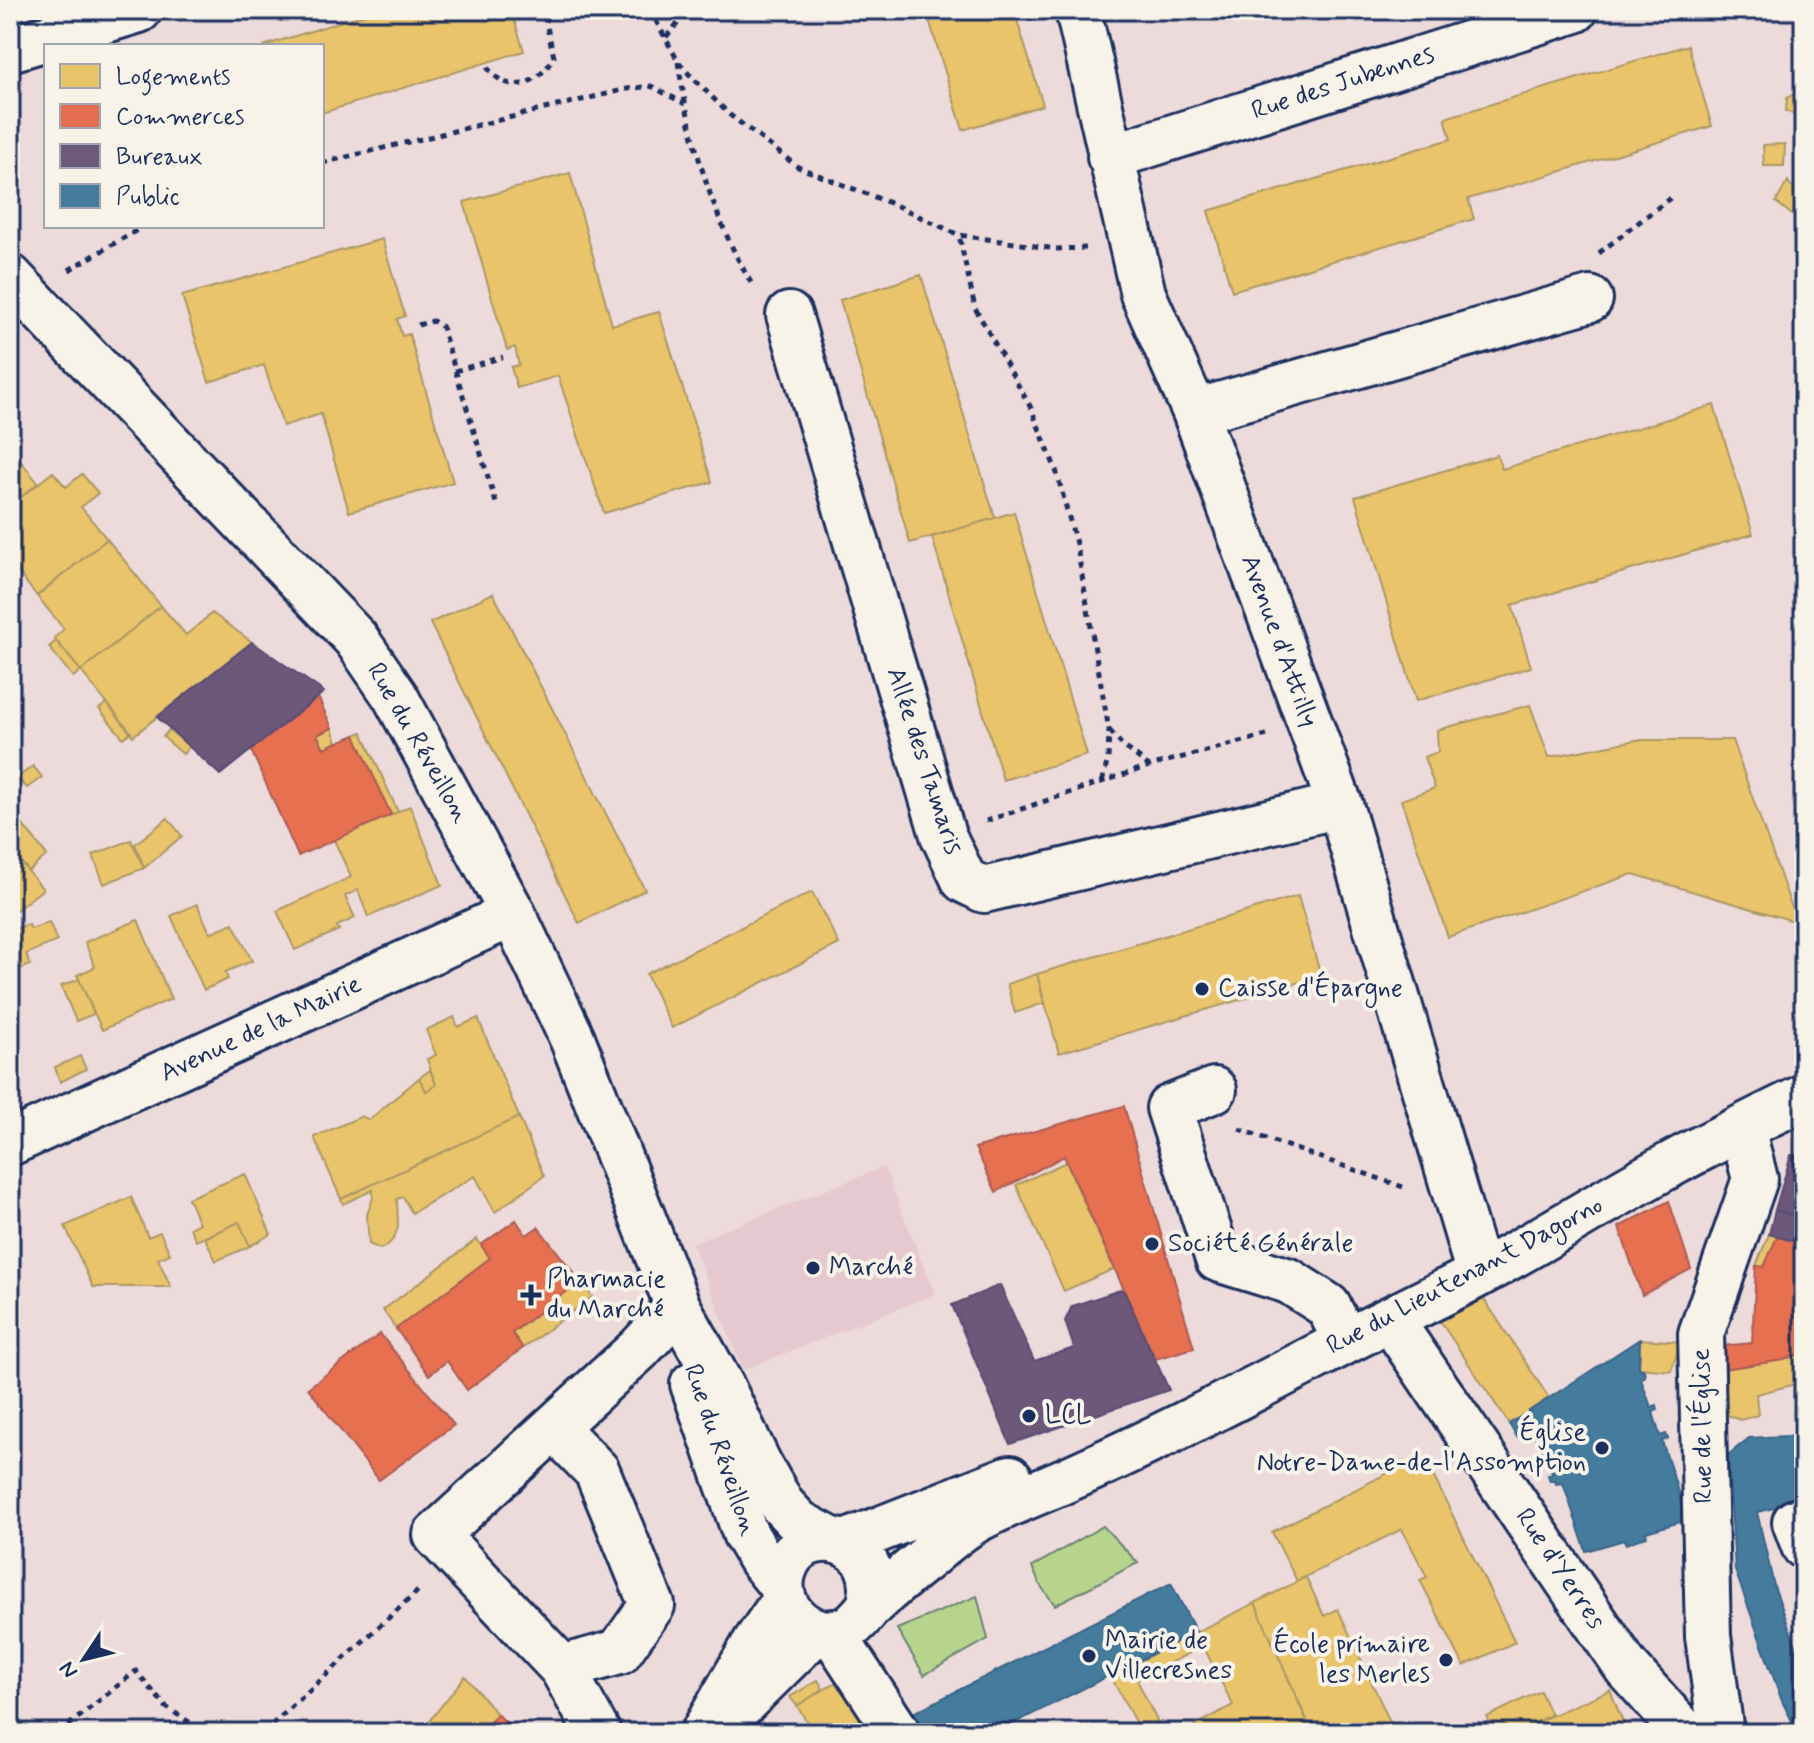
<svg xmlns="http://www.w3.org/2000/svg" width="1814" height="1743" font-family="Mynerve,sans-serif">
<style>
.built{fill:#e6c9d0}
.green{fill:#b6d48c;stroke:#688275;stroke-width:2}
.homes{fill:#e9c46a;stroke:#ab9766;stroke-width:2}
.shops{fill:#e76f51;stroke:#aa5c55;stroke-width:2}
.offices{fill:#6d597a;stroke:#544c72;stroke-width:2}
.public{fill:#457b9d;stroke:#38648a;stroke-width:2}
.lines{fill:none;stroke-linecap:round;stroke-linejoin:round}
.minor-casing{stroke:#1b2f5e;stroke-width:50}
.path{stroke:#1b2f5e;stroke-width:5;stroke-dasharray:6 6;stroke-linecap:butt}
.minor{stroke:#f7f3e8;stroke-width:44}
.poi-dot{fill:#1b2f5e;stroke:#f7f3e8;stroke-width:3}
.labels{text-anchor:middle;dominant-baseline:central;stroke-width:8;stroke-linejoin:round;paint-order:stroke}
.street-label{font-size:26px;fill:#1b2f5e;stroke:#f7f3e8}
.poi-label{font-size:26px;fill:#1b2f5e;stroke:#f7f3e8;text-anchor:start}
</style>
<rect width="100%" height="100%" fill="#eddada"/>
<filter id="ink" filterUnits="userSpaceOnUse"><feTurbulence type="fractalNoise" baseFrequency=".0125" numOctaves="2"/><feDisplacementMap in="SourceGraphic" scale="16" xChannelSelector="R" yChannelSelector="G"/><feConvolveMatrix kernelMatrix="1 2 1 2 8 2 1 2 1" color-interpolation-filters="sRGB"/></filter>
<g filter="url(#ink)">
<path class="built" d="M 884,1167 L 935,1294 L 743,1370 L 692,1243 Z"/>
<path class="green" d="M 1103,1526 L 1138,1563 L 1055,1605 L 1040,1585 L 1032,1567 Z
M 977,1596 L 988,1639 L 924,1675 L 897,1629 Z"/>
<path class="homes" d="M 378,10 L 511,10 L 524,51 L 322,113 L 322,46 L 263,46 Z
M 926,10 L 1014,10 L 1043,105 L 963,130 Z
M 1688,45 L 1712,126 L 1468,199 L 1474,219 L 1232,291 L 1208,211 L 1451,139 L 1445,118 Z
M 1801,90 L 1804,90 L 1804,119 L 1786,111 L 1787,98 Z
M 1785,144 L 1784,166 L 1764,166 L 1763,145 Z
M 570,173 L 612,325 L 659,312 L 712,482 L 604,513 L 558,376 L 517,388 L 511,367 L 519,365 L 515,347 L 507,350 L 464,202 Z
M 1788,181 L 1790,185 L 1804,193 L 1804,216 L 1791,214 L 1776,202 Z
M 382,239 L 405,316 L 397,319 L 402,336 L 409,334 L 453,482 L 349,512 L 321,414 L 283,426 L 264,365 L 209,382 L 182,296 Z
M 921,275 L 995,518 L 910,543 L 840,300 Z
M 1714,405 L 1753,534 L 1512,605 L 1531,667 L 1416,701 L 1355,497 L 1497,455 L 1502,469 Z
M 10,436 L 19,446 L 13,451 L 38,483 L 10,506 Z
M 53,472 L 66,487 L 82,474 L 98,493 L 81,507 L 107,539 L 37,596 L 10,562 L 10,506 Z
M 1014,512 L 1087,755 L 1003,780 L 932,537 Z
M 107,539 L 161,606 L 81,671 L 54,638 L 64,629 L 37,596 Z
M 493,593 L 645,890 L 579,923 L 430,623 Z
M 161,606 L 186,635 L 212,613 L 252,642 L 133,736 L 81,671 Z
M 56,641 L 81,671 L 73,677 L 49,647 Z
M 107,703 L 131,732 L 123,738 L 99,709 Z
M 1530,705 L 1549,757 L 1636,740 L 1732,740 L 1797,922 L 1633,874 L 1448,937 L 1401,800 L 1435,788 L 1424,757 L 1438,752 L 1437,730 Z
M 332,728 L 337,742 L 324,748 L 317,735 Z
M 169,730 L 189,747 L 183,754 L 163,737 Z
M 362,732 L 398,812 L 391,815 L 355,735 Z
M 33,766 L 42,777 L 27,788 L 17,778 Z
M 410,806 L 442,885 L 368,917 L 358,890 L 345,896 L 355,918 L 337,926 L 339,930 L 295,950 L 277,911 L 351,877 L 334,840 Z
M 168,818 L 182,836 L 144,868 L 135,844 Z
M 22,824 L 47,855 L 29,871 L 10,849 L 10,833 Z
M 131,840 L 144,868 L 104,884 L 93,855 Z
M 10,849 L 43,889 L 10,915 Z
M 812,892 L 839,944 L 672,1028 L 646,974 Z
M 1298,896 L 1321,976 L 1059,1053 L 1037,974 Z
M 197,904 L 210,933 L 233,923 L 252,961 L 225,972 L 228,979 L 204,990 L 171,916 Z
M 138,920 L 171,999 L 102,1030 L 77,975 L 95,967 L 85,942 Z
M 49,922 L 57,941 L 26,954 L 30,965 L 10,973 L 10,931 L 28,924 L 31,929 Z
M 1037,974 L 1044,1003 L 1015,1013 L 1007,984 Z
M 79,979 L 94,1014 L 76,1021 L 61,986 Z
M 454,1017 L 458,1027 L 478,1018 L 519,1117 L 341,1199 L 314,1137 L 362,1116 L 369,1120 L 419,1078 L 426,1091 L 436,1085 L 427,1059 L 436,1055 L 426,1030 Z
M 80,1056 L 86,1069 L 60,1082 L 55,1067 Z
M 430,1070 L 436,1085 L 426,1091 L 419,1078 Z
M 519,1117 L 544,1176 L 495,1212 L 475,1176 L 412,1213 L 403,1197 L 397,1199 L 398,1227 L 394,1238 L 387,1246 L 380,1249 L 369,1244 L 367,1215 L 373,1198 L 373,1190 L 343,1204 L 341,1199 Z
M 1066,1162 L 1114,1269 L 1064,1291 L 1016,1185 Z
M 245,1174 L 271,1234 L 250,1246 L 239,1222 L 196,1241 L 190,1228 L 199,1223 L 188,1198 Z
M 131,1197 L 148,1237 L 160,1232 L 170,1254 L 158,1259 L 171,1287 L 93,1287 L 65,1226 Z
M 239,1222 L 250,1246 L 216,1261 L 205,1238 Z
M 1769,1234 L 1777,1237 L 1764,1267 L 1756,1266 Z
M 477,1239 L 490,1258 L 396,1329 L 383,1310 Z
M 580,1281 L 592,1297 L 523,1348 L 512,1333 Z
M 1484,1299 L 1549,1398 L 1509,1424 L 1440,1321 Z
M 1640,1339 L 1681,1342 L 1671,1371 L 1639,1368 Z
M 1804,1352 L 1804,1382 L 1756,1394 L 1758,1415 L 1740,1420 L 1725,1414 L 1722,1369 L 1784,1360 Z
M 1423,1455 L 1515,1642 L 1464,1666 L 1420,1580 L 1427,1577 L 1402,1529 L 1297,1581 L 1272,1532 Z
M 1306,1577 L 1324,1616 L 1338,1609 L 1395,1733 L 1312,1733 L 1255,1603 Z
M 1255,1603 L 1311,1729 L 1303,1733 L 1182,1733 L 1233,1705 L 1196,1632 Z
M 1196,1632 L 1203,1646 L 1137,1680 L 1129,1666 Z
M 1129,1666 L 1137,1680 L 1163,1733 L 1141,1733 L 1110,1675 Z
M 465,1676 L 497,1714 L 481,1733 L 420,1733 Z
M 841,1679 L 879,1733 L 814,1733 L 797,1706 Z
M 818,1680 L 823,1689 L 797,1706 L 790,1697 Z
M 1610,1690 L 1627,1732 L 1527,1733 L 1525,1727 Z
M 1540,1691 L 1551,1715 L 1512,1733 L 1494,1733 L 1487,1717 Z"/>
<path class="shops" d="M 318,697 L 332,728 L 317,735 L 324,748 L 355,735 L 391,815 L 298,856 L 251,750 Z
M 1124,1106 L 1194,1348 L 1155,1359 L 1064,1156 L 996,1192 L 975,1148 Z
M 1669,1201 L 1691,1269 L 1642,1295 L 1619,1227 Z
M 516,1220 L 526,1235 L 538,1227 L 580,1281 L 512,1333 L 523,1348 L 467,1390 L 447,1361 L 429,1375 L 396,1329 L 490,1258 L 481,1245 Z
M 1777,1237 L 1804,1244 L 1804,1352 L 1784,1360 L 1722,1369 L 1722,1346 L 1752,1343 L 1756,1266 L 1764,1267 Z
M 380,1334 L 454,1425 L 379,1480 L 308,1388 Z
M 497,1714 L 518,1733 L 481,1733 Z"/>
<path class="offices" d="M 252,642 L 324,692 L 220,775 L 157,717 Z
M 1791,1155 L 1804,1156 L 1804,1218 L 1775,1210 Z
M 1775,1210 L 1804,1218 L 1804,1244 L 1769,1234 Z
M 1000,1285 L 1034,1361 L 1074,1348 L 1065,1321 L 1072,1306 L 1123,1289 L 1169,1390 L 1010,1444 L 952,1305 Z"/>
<path class="public" d="M 1640,1339 L 1639,1368 L 1644,1370 L 1645,1376 L 1641,1379 L 1651,1407 L 1657,1405 L 1658,1410 L 1653,1412 L 1660,1436 L 1666,1434 L 1668,1439 L 1662,1441 L 1687,1520 L 1646,1532 L 1647,1536 L 1626,1544 L 1624,1540 L 1586,1551 L 1563,1483 L 1556,1484 L 1555,1480 L 1550,1481 L 1548,1475 L 1552,1473 L 1546,1455 L 1542,1456 L 1532,1428 L 1517,1437 L 1509,1424 Z
M 1804,1435 L 1804,1501 L 1757,1512 L 1774,1586 L 1804,1668 L 1804,1733 L 1798,1733 L 1782,1701 L 1735,1570 L 1728,1455 L 1749,1438 Z
M 1171,1583 L 1196,1632 L 995,1733 L 923,1733 L 913,1713 Z"/>
<g class="lines">
<defs>
<path id="minor" d="M 1078,10 L 1143,294 L 1195,412 L 1340,805 L 1479,1274
M 10,49 L 139,10
M 1110,157 L 1575,10
M 10,277 L 356,639 L 395,696 L 513,914 L 572,1038 L 678,1307 L 721,1385 L 759,1464 L 782,1505 L 799,1523 L 831,1540
M 789,315 L 943,835 L 964,880 L 984,890 L 1340,805
M 1195,412 L 1590,299
M 1214,1090 L 1169,1108 L 1218,1259 L 1289,1281 L 1328,1306 L 1346,1341
M 10,1143 L 513,914
M 1390,1319 L 1626,1667 L 1685,1733
M 693,1384 L 745,1533 L 761,1560 L 781,1585
M 554,1427 L 597,1471 L 652,1605 L 619,1652 L 562,1668
M 1795,1522 L 1804,1546
M 845,1543 L 1010,1478
M 869,1607 C 889,1538 802,1516 784,1570 C 771,1608 811,1646 848,1628 C 858,1622 864,1612 872,1604 C 887,1590 903,1577 919,1564 C 938,1549 957,1530 978,1519 C 1006,1504 1037,1493 1066,1480 C 1159,1439 1250,1391 1341,1344 C 1387,1320 1435,1298 1481,1273 C 1545,1239 1606,1199 1670,1165 C 1714,1141 1759,1119 1804,1097
M 832,1632 L 898,1733
M 730,1716 L 816,1631
M 598,1733 L 562,1668 L 436,1535 L 639,1349 L 678,1307
M 703,1733 L 755,1643 L 784,1601
M 1721,1733 L 1708,1636 L 1701,1334 L 1755,1179 L 1742,1128"/>
</defs>
<use href="#minor" class="minor-casing"/>
<path class="path" d="M 650,10 L 678,61 L 689,74 L 730,115 L 798,167 L 895,205 L 959,235
M 666,37 L 689,10
M 678,62 C 690,139 712,218 753,286
M 487,67 C 509,97 538,85 554,57 L 543,10
M 322,163 L 627,89 L 651,86 L 685,104
M 1086,248 L 1056,249 L 959,235 L 975,308 L 1031,408 L 1056,470 L 1077,547 L 1109,730 L 1108,759 L 1102,782
M 1599,253 L 1674,195
M 69,270 L 144,226
M 418,325 L 433,321 L 442,327 L 496,503
M 455,371 L 503,357
M 1110,731 L 1122,745 L 1149,766
M 986,821 L 1149,766 L 1267,735
M 1239,1129 L 1403,1187
M 59,1733 L 136,1671 L 166,1707 L 206,1733
M 263,1733 L 421,1588"/>
<use href="#minor" class="minor"/>
</g>
</g>
<g class="poi-dot">
<circle cx="1202" cy="989" r="8"/>
<circle cx="1152" cy="1244" r="8"/>
<circle cx="813" cy="1268" r="8"/>
<path d="M527 1283h8v8h8v8h-8v8h-8v-8h-8v-8h8z"/>
<circle cx="1029" cy="1416" r="8"/>
<circle cx="1602" cy="1448" r="8"/>
<circle cx="1089" cy="1656" r="8"/>
<circle cx="1446" cy="1660" r="8"/>
</g>
<g class="labels">
<g class="street-label">
<text transform="translate(1343 83) rotate(-18)">Rue des Jubennes</text>
<text transform="translate(1279 641) rotate(70)">Avenue d'Attilly</text>
<text transform="translate(418 743) rotate(60)">Rue du Réveillon</text>
<text transform="translate(924 761) rotate(72)">Allée des Tamaris</text>
<text transform="translate(261 1029) rotate(-25)">Avenue de la Mairie</text>
<text transform="translate(1465 1276) rotate(-28)">Rue du Lieutenant Dagorno</text>
<text transform="translate(1703 1426) rotate(-91)">Rue de l'Église</text>
<text transform="translate(720 1450) rotate(71)">Rue du Réveillon</text>
<text transform="translate(1560 1569) rotate(56)">Rue d'Yerres</text>
</g>
<g class="poi-label">
<text x="1218" y="989">Caisse d'Épargne</text>
<text x="1168" y="1244">Société Générale</text>
<text x="829" y="1268">Marché</text>
<text x="547" y="1280">Pharmacie<tspan x="547" dy="30">du Marché</tspan></text>
<text x="1045" y="1416">LCL</text>
<text x="1586" y="1433" text-anchor="end">Église<tspan x="1586" dy="30">Notre-Dame-de-l'Assomption</tspan></text>
<text x="1105" y="1641">Mairie de<tspan x="1105" dy="30">Villecresnes</tspan></text>
<text x="1430" y="1645" text-anchor="end">École primaire<tspan x="1430" dy="30">les Merles</tspan></text>
</g>
</g>
<rect width="1814" height="1743" fill="none" stroke="#f7f3e8" stroke-width="40"/>
<rect x="20" y="20" width="1774" height="1703" fill="none" stroke="#1b2f5e" stroke-width="3" filter="url(#ink)"/>
<rect x="44" y="44" width="280" height="184" fill="#f7f3e8" stroke="#9fa5b1" stroke-width="2"/>
<rect x="60" y="64" width="40" height="24" fill="#e9c46a" stroke="#9fa5b1" stroke-width="2"/>
<text x="116" y="84" font-size="24" fill="#1b2f5e">Logements</text>
<rect x="60" y="104" width="40" height="24" fill="#e76f51" stroke="#9fa5b1" stroke-width="2"/>
<text x="116" y="124" font-size="24" fill="#1b2f5e">Commerces</text>
<rect x="60" y="144" width="40" height="24" fill="#6d597a" stroke="#9fa5b1" stroke-width="2"/>
<text x="116" y="164" font-size="24" fill="#1b2f5e">Bureaux</text>
<rect x="60" y="184" width="40" height="24" fill="#457b9d" stroke="#9fa5b1" stroke-width="2"/>
<text x="116" y="204" font-size="24" fill="#1b2f5e">Public</text>
<g transform="translate(84 1659) rotate(235)" stroke="#f7f3e8" stroke-width="6" paint-order="stroke">
<path d="M0-6L14 30L0 20L-14 30Z" fill="#1b2f5e"/>
<text y="-12" font-size="22" font-weight="bold" text-anchor="middle" fill="#1b2f5e">N</text>
</g>
</svg>
